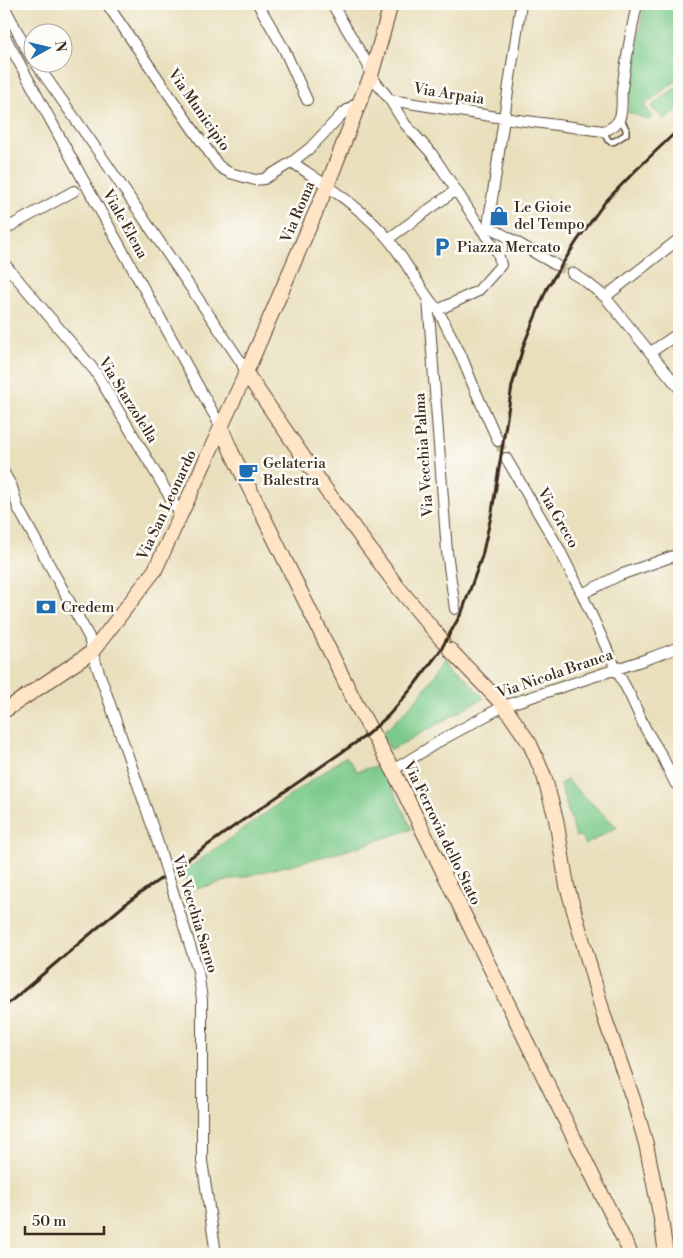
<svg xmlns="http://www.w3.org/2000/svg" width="683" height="1258" font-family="'Libre Bodoni',serif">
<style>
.green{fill:#7bca8a;stroke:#5b7a54}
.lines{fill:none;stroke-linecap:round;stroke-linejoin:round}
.minor-tunnel{stroke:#c6bb9c;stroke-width:10;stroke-dasharray:10 5;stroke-linecap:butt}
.service-casing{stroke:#554536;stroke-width:8}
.minor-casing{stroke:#554536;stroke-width:12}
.secondary-casing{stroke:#554536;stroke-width:16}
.service{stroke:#fff;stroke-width:5}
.minor{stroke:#fff;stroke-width:10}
.secondary{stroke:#ffe4c6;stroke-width:14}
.rail{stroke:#3b2a1e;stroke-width:3}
.minor-bridge-casing{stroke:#554536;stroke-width:12;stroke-linecap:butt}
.minor-bridge{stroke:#fff;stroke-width:10}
.labels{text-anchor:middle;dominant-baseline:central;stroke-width:5;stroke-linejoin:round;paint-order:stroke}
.street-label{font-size:15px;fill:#3b2a1e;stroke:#fdfcf7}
.poi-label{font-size:15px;fill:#3b2a1e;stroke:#fdfcf7;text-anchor:start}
</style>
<rect width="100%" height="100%" fill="#fdfcf7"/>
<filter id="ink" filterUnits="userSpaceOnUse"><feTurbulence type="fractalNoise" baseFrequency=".02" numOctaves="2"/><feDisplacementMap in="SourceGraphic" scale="10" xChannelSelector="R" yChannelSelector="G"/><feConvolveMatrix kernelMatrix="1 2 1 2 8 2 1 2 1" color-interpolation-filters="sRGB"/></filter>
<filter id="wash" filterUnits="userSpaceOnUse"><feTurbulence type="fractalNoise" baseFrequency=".0096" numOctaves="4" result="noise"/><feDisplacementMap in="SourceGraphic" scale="20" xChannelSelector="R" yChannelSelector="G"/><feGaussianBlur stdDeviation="1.12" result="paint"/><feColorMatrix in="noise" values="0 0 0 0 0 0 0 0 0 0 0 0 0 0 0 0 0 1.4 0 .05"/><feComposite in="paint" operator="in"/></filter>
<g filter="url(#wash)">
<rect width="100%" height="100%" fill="#e9dfbc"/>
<path class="green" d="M 644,4 L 671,4 L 679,5 L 679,79 L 661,92 L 644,106 L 653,116 L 649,120 L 628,112 Z
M 679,86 L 679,109 L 665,120 L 651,107 L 662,97 Z
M 447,658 L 484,698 L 391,750 L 381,734 C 408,712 428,686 447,658 Z
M 346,756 L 357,771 L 381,765 L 412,829 L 348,850 L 188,891 L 184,871 Z
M 567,780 L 617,827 L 585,845 L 581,836 L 576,837 L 560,784 Z"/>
</g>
<g filter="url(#ink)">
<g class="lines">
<path class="minor-tunnel" d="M 556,265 L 572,273
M 498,441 L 506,458"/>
<defs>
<path id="service" d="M 603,131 L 608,140 L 611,142 L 615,141 L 626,134 L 626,129 L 620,118"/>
<path id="minor" d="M 107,4 L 192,128 L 218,165 L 223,169 L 230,173 L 255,180 L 264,179 L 292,162 L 310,148 L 343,113 L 360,101
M 258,4 L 284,49 L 307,100
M 4,6 L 28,52 L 32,59
M 4,35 L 86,185 L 221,427
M 35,62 L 100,154 L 241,362 L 246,373
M 390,100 L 503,118 L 603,131 C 611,129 617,125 620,117 C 623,108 621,98 622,89 C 626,60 631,32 637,4
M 292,162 C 325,185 363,208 389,240 C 406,261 418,286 435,307 L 440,309 L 478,291 L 501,265 L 498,253 L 480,227 L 456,190 L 432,154 L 405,124 L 390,100 L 371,76 L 368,65 L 332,4
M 4,223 L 7,228 L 74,191
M 488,226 L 521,4
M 488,226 L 556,265
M 388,239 L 456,190
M 4,263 L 95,371 L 180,514
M 572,273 L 585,281 L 605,297 L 679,388
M 605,297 L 679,239
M 428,299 L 447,552 L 455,609
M 440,309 L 440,314 L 461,355 L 475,390 L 498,441
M 651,352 L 679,333
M 506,458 L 558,547 L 582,594 L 616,669 L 630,695 L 645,728 L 662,756 L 675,783 L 679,787
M 4,473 L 12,487 L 18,508 L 89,637 L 92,652 L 155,834
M 582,594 L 620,575 L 679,554
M 393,770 L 445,738 L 504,706 L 650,658 L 679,647
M 169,879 L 198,971 L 202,1000 L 202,1161 L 216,1254"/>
<path id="secondary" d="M 246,373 L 326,490 L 397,586 L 442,640
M 221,427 L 232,453 L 355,702 L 393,770 L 631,1254
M 450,650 L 504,706 L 530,744 L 544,776 L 556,819 L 567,886 L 604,1016 L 633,1099 L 646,1144 L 661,1219 L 666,1254
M 4,711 L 92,652 L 155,570 L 246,373 L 327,186 L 360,101 L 371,76 L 391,4"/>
</defs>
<use href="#service" class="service-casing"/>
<use href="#minor" class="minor-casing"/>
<use href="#secondary" class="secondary-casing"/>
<use href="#service" class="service"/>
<use href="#minor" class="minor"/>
<use href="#secondary" class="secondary"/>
<path class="rail" d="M 4,1007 L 128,902 L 233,827 L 364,737 L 388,716 L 412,688 L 440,651 L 462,612 L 482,556 L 492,512 L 512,386 L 524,344 L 547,288 L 577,241 L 605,202 L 635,171 L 679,129"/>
<defs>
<path id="minor-bridge" d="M 155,834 L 169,879"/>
</defs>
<use href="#minor-bridge" class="minor-bridge-casing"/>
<use href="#minor-bridge" class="minor-bridge"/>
</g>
</g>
<defs>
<symbol id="shop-bare" viewBox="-9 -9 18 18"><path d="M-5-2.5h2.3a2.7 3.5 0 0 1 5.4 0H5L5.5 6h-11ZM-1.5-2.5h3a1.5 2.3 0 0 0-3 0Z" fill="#1f6fb2" stroke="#fdfcf7" stroke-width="2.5" paint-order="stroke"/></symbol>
<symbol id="parking-bare" viewBox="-9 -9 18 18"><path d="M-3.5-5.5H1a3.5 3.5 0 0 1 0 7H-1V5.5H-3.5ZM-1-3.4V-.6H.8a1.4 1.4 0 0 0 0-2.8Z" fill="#1f6fb2" stroke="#fdfcf7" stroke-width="2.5" paint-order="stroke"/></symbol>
<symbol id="cafe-bare" viewBox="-9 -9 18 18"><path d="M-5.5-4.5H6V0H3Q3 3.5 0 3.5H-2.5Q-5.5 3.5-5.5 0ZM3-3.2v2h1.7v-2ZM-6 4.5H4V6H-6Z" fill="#1f6fb2" stroke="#fdfcf7" stroke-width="2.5" paint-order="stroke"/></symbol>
<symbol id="bank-bare" viewBox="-9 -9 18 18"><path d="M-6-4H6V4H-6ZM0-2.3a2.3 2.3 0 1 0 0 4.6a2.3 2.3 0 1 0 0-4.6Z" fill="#1f6fb2" stroke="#fdfcf7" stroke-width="2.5" paint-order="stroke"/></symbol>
</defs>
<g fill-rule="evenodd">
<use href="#shop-bare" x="485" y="202" width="28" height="28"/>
<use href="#parking-bare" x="428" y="233" width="28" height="28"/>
<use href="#cafe-bare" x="234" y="458" width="28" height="28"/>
<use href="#bank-bare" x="32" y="593" width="28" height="28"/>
</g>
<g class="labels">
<g class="street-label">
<text transform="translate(449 94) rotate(9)">Via Arpaia</text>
<text transform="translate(199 110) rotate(55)">Via Municipio</text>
<text transform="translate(298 212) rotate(-67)">Via Roma</text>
<text transform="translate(125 224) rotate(61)">Viale Elena</text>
<text transform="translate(128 400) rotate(58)">Via Starzolella</text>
<text transform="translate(424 455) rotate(-94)">Via Vecchia Palma</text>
<text transform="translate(167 505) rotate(-65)">Via San Leonardo</text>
<text transform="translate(558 518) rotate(60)">Via Greco</text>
<text transform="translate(555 674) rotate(-19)">Via Nicola Branca</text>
<text transform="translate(442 833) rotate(64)">Via Ferrovia dello Stato</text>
<text transform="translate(195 914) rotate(73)">Via Vecchia Sarno</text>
</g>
<g class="poi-label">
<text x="514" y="207">Le Gioie<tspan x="514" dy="17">del Tempo</tspan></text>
<text x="457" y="247">Piazza Mercato</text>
<text x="263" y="463">Gelateria<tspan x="263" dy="17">Balestra</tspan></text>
<text x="61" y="607">Credem</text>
</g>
</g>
<rect width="683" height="1258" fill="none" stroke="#fdfcf7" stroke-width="20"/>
<g transform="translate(48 48) rotate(82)"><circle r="24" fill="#fdfcf7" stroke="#afa8a0"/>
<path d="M0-4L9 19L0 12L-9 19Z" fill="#1f6fb2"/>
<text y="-8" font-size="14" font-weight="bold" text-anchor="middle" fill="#3b2a1e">N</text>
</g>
<path d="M25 1226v8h79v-8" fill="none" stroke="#3b2a1e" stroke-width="2.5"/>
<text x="32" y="1226" font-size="15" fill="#3b2a1e" stroke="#fdfcf7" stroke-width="4" paint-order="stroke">50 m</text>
</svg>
